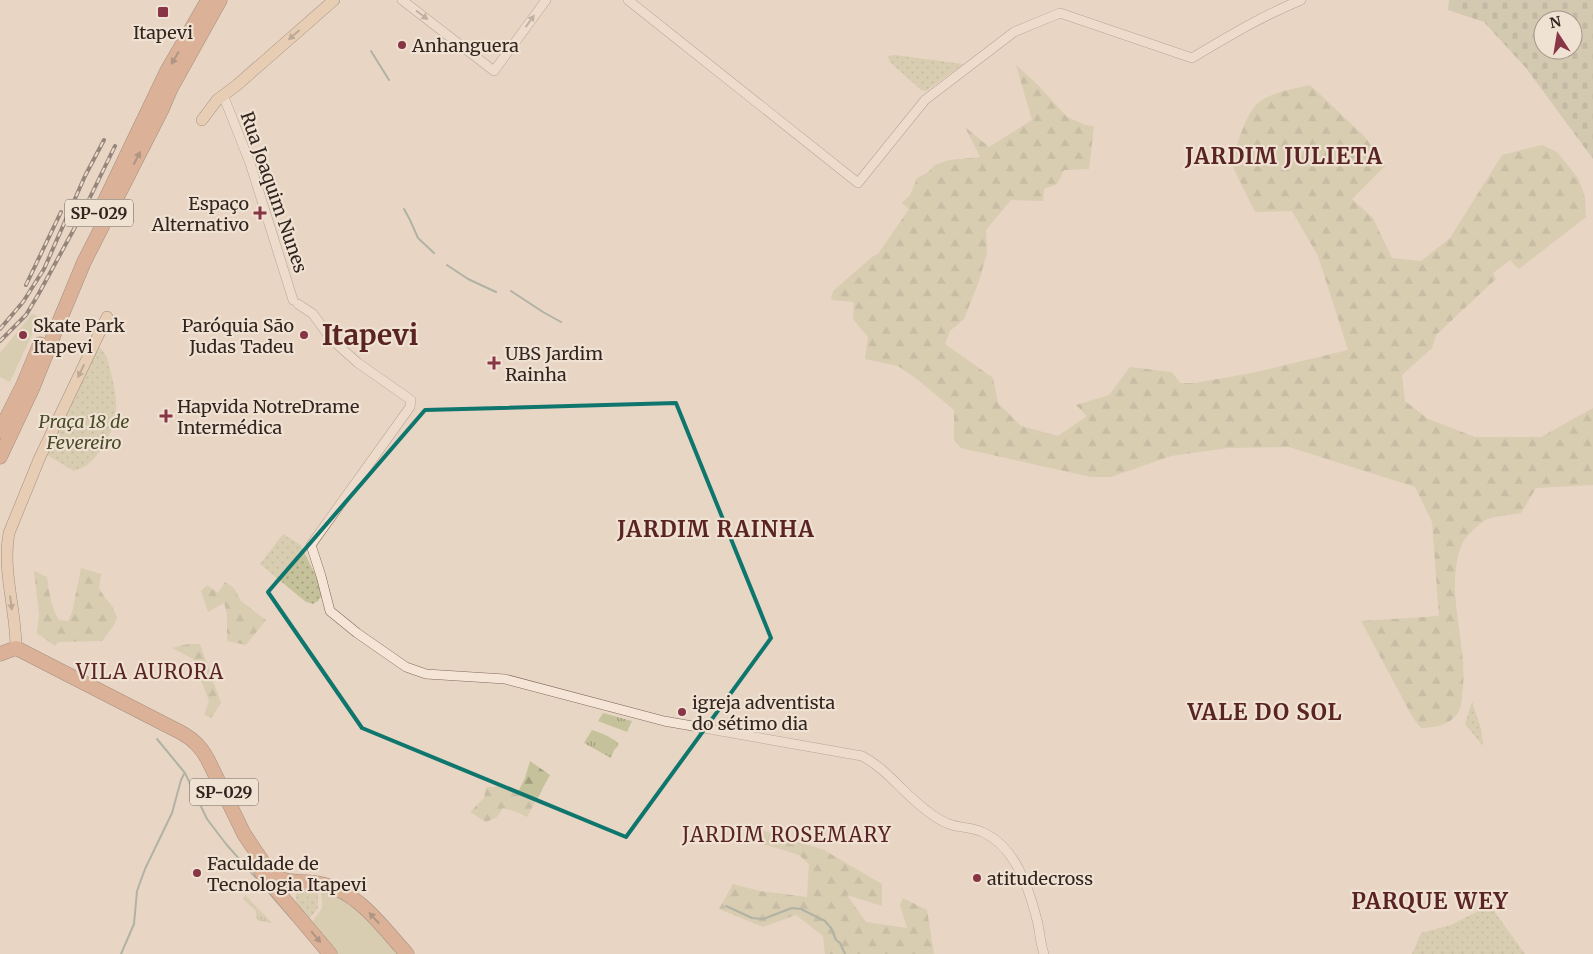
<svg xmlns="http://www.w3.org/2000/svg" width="1593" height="954" font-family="Merriweather,serif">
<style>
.grass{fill:url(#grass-tufts)}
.forest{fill:url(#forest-firs)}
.cemetery{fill:url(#cemetery-stones);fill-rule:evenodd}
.park{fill:url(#park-dots)}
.pitch{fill:#c5c19a}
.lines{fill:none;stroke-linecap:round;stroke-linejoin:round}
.stream{stroke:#6e897d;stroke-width:2}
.minor-casing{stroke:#80695d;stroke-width:10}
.major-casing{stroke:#4f3931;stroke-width:12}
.highway-casing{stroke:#4f3931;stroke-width:15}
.minor{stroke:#f4e5d6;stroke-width:9}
.major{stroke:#e7c3a1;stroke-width:11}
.highway{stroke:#cd875f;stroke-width:14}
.rail-casing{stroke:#32251f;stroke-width:4}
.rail{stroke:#f0e2d3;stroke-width:2;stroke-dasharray:5.5;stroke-linecap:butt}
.oneway{fill:#93857a}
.oneway2{fill:#8c7460}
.oneway3{fill:#684735}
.marked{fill:none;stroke:#0f766e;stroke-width:4;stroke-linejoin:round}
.poi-dot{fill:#883546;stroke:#f0e2d3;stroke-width:2}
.labels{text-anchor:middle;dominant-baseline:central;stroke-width:4.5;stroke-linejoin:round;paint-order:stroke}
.shield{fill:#f0e2d3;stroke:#6b5e55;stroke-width:1}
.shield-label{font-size:16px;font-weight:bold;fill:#32251f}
.poi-label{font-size:18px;fill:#32251f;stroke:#f0e2d3;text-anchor:start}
.street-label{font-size:18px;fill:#32251f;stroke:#f0e2d3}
.park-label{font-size:18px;font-style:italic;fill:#4a4c28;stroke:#f0e2d3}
.quarter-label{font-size:20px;letter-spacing:1px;fill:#5a2424;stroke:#f0e2d3}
.district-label{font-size:22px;font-weight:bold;letter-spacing:1px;fill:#5a2424;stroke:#f0e2d3}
.town-label{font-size:28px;font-weight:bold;fill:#5a2424;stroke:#f0e2d3}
</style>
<defs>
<pattern id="grass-tufts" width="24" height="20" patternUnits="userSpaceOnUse" patternTransform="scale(1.25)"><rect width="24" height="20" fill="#c5c19a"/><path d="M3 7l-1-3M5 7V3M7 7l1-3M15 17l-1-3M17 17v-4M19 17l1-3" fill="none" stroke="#a19d7d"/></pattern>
<pattern id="forest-firs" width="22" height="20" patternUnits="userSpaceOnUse" patternTransform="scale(1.25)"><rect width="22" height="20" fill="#c5c19a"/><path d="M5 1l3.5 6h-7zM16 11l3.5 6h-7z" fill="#a19d7d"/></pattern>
<pattern id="cemetery-stones" width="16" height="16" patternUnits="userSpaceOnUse" patternTransform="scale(1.25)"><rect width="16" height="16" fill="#bab898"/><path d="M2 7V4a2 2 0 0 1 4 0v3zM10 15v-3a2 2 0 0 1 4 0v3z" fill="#98957b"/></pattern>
<pattern id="park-dots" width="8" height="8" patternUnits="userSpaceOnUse" patternTransform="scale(1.25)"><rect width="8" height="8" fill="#c5c19a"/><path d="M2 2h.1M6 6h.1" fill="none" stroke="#a19d7d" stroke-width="1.8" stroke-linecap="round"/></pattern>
</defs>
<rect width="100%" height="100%" fill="#e8d6c4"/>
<path class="grass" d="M 603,713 L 632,721 L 627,732 L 598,721 Z
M 592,730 C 600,732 613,738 618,743 L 618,746 L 614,750 L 611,758 L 584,743 Z
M 245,895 L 272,923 L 260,921 L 256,918 L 256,911 L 243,899 Z"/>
<path class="forest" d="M 1016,65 L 1037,84 L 1067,117 L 1085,125 L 1094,126 L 1089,169 L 1064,170 L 1057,184 L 1044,189 L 1043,201 L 1011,200 L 986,230 L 987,253 L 979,281 L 964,319 L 950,331 L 945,344 L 993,378 L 998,403 L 1021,426 L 1058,436 L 1087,416 L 1076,405 L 1109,395 L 1130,367 L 1172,372 L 1180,383 L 1195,383 L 1257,372 L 1348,350 L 1318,256 L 1292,211 L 1255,212 L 1231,163 C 1237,146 1245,115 1258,103 C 1271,92 1294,89 1310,85 L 1365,137 L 1385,166 L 1352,199 L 1373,218 L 1392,258 L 1421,261 L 1450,238 L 1502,155 L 1542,145 L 1557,152 L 1578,178 L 1585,197 L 1586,217 L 1519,269 L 1510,260 L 1493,273 L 1496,279 L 1436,335 L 1432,348 L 1402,375 L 1405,401 L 1428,419 L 1475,437 L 1541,437 L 1593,408 L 1593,485 L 1536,488 L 1521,513 C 1512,515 1491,516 1484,521 C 1478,525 1466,536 1463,542 C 1443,588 1467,639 1463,686 C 1462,694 1462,706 1458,713 C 1450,725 1434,728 1421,728 L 1413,718 L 1361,621 L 1439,616 L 1432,522 L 1415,487 L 1289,447 L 1228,448 L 1171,456 L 1111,477 L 1091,477 L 961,448 L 954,439 L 954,410 L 917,379 L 898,366 L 865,359 L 868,337 L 853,319 L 854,302 L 831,300 L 833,291 L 872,257 L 878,254 L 909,209 L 902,203 L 910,195 L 917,178 L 927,173 L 935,165 L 949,160 L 980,157 L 965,127 L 989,147 L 1032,120 Z
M 81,568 L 101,574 L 99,588 L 105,598 L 112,606 L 117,617 L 114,625 L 102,641 L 58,642 L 55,646 L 37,633 L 39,614 L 34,571 L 47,577 C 49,593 51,606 59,620 L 68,621 L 72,613 Z
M 225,582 L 234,588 L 241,601 L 266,620 L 246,645 L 227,641 L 227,614 L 224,603 L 208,612 L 201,591 L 207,585 L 218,593 Z
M 188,644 L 200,644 L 221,703 L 211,718 L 204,715 L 209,701 L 193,659 L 172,648 Z
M 530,761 L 550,775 L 527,817 L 517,812 L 503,808 L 497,817 L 486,822 L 470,812 L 484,798 L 486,787 L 494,787 L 498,786 L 517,794 L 525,778 Z
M 761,830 L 824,850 L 882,884 L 882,906 L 847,895 L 866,922 L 907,928 L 900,905 L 903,898 L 927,910 L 934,954 L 825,954 L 823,936 L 796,915 L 763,927 L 719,909 L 733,884 L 760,891 L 807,897 L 809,864 L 799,855 L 760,843 Z"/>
<path class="cemetery" d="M 1449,0 L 1593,0 L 1593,159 L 1526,68 L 1484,22 L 1448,10 ZM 1543,20 L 1573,20 L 1573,50 L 1543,50 Z"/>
<path class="park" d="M 895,55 L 963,64 L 926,91 L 921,90 L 890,62 L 888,56 Z
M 98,346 C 106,353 108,359 110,369 C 113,382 117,397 116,411 C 115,428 100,458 84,467 C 81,468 77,470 74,471 L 47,455 Z
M 283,534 L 301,545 L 302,548 L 323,590 L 322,595 L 318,601 L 313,604 L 306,602 L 260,564 Z
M 1472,702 L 1481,729 L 1483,746 L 1465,724 Z
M 302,890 L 317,891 L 318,893 L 318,908 L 309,919 C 302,911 291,901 298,891 Z
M 1487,908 L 1494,911 L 1525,954 L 1412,954 L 1421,933 L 1451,925 L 1476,912 Z"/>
<path class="pitch" d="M 32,314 L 40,317 L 10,382 L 0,377 L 0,353 Z
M 322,889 C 350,893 383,934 402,954 L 336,954 L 312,922 C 315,917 320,913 322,907 C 323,901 320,896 322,889 Z"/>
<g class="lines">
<path class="stream" d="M 371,51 L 389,80
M 404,209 L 410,220 L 418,238 L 434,253
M 447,265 L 468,279 L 496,292
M 511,291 L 543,312 L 561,322
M 157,739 L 185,773 L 207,819 L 226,844 L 292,919
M 726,906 L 752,918 L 763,919 L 792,908 L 801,909 L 825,921 L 831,928 L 836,940 L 840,943 L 845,954
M 121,954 L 134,924 L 137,891 L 145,869 L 172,813 L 181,780 L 184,774"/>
<defs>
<path id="minor" d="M 402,0 L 494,71 L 546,0
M 628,0 L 858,183 L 925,100 L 1014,32 L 1060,13 L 1192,58 C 1227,37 1262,16 1301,0
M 223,95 L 250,163 L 293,300
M 298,304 L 313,314 L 331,339 L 358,363 L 411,400 L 410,407 L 311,545 L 321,576 L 330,611 L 357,633 L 406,667 L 426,674 L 505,679 L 664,721 L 862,756 C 887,769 903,793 926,810 C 932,815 941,821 949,824 C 959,828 972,827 982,832 C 1015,846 1029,888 1037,920 C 1040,931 1040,943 1044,954"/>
<path id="major" d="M 202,120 L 217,100 L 237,85 L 334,0
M 16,648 C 16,609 2,571 9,533 L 40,457 L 107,317"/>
<path id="highway" d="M 99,213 L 167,71 L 208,0
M 0,431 L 23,385 L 40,344
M 0,457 L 33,387 L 59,322 L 84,262 L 162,109 L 171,88 L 220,0
M 0,654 L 16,648 L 182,733 C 194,740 201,747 208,760 L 244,834 L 271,874 C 286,885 305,880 322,884 C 359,892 383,928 407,954
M 261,872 L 330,954"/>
</defs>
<use href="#minor" class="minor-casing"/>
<use href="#major" class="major-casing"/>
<use href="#highway" class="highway-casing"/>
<use href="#minor" class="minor"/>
<use href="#major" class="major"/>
<use href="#highway" class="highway"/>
<defs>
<path id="rail" d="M 26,285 L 61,212
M 0,329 L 23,302 L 44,269 L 85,176 L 104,140
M 0,341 L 26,315 L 38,295 L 80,218 L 115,146"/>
</defs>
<use href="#rail" class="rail-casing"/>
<use href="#rail" class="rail"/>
</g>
<defs><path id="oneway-solid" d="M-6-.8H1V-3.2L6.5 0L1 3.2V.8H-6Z" transform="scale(1.25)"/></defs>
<g class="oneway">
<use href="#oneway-solid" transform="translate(422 15) rotate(37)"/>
<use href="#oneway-solid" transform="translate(530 21) rotate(-54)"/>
</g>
<g class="oneway2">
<use href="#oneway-solid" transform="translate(294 35) rotate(139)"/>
<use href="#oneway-solid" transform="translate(81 371) rotate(116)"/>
<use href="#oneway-solid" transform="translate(11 603) rotate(82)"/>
</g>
<g class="oneway3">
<use href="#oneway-solid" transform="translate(175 58) rotate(121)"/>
<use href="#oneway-solid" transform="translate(137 158) rotate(-63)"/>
<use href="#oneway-solid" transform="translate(374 918) rotate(-133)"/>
<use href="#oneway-solid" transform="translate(316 937) rotate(50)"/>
</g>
<path d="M0 0H1593V954H0ZM 676,403 L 771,638 L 626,837 L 362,728 L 268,592 L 425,410 Z" fill="#e8d6c4" fill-opacity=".55" fill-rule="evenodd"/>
<path class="marked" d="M 676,403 L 771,638 L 626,837 L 362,728 L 268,592 L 425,410 Z"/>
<g class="poi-dot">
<rect x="157" y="6" width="12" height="12" rx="2.5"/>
<circle cx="402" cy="45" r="5"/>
<path d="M257.5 205.5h5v5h5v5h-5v5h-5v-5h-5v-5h5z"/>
<circle cx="23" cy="335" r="5"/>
<circle cx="304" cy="335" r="5"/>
<path d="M491.5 355.5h5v5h5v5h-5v5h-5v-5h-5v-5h5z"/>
<path d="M163.5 408.5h5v5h5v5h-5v5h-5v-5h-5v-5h5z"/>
<circle cx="682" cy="712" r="5"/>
<circle cx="197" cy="873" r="5"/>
<circle cx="977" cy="878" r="5"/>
</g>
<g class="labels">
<g class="shield">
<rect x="65" y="199.5" width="68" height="27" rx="4"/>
<rect x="190" y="778.5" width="68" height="27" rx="4"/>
</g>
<g class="shield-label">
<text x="99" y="213">SP-029</text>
<text x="224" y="792">SP-029</text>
</g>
<g class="poi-label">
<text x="163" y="32" text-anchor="middle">Itapevi</text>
<text x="412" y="45">Anhanguera</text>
<text x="249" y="203" text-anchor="end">Espaço<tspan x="249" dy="21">Alternativo</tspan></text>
<text x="33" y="325">Skate Park<tspan x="33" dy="21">Itapevi</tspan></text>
<text x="294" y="325" text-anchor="end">Paróquia São<tspan x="294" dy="21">Judas Tadeu</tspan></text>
<text x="505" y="353">UBS Jardim<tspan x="505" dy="21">Rainha</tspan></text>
<text x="177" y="406">Hapvida NotreDrame<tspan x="177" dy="21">Intermédica</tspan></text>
<text x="692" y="702">igreja adventista<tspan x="692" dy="21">do sétimo dia</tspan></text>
<text x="207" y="863">Faculdade de<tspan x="207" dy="21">Tecnologia Itapevi</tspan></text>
<text x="987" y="878">atitudecross</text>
</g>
<g class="street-label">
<text transform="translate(274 192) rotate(71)">Rua Joaquim Nunes</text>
</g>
<g class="park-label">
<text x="84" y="421">Praça 18 de<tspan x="84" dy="21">Fevereiro</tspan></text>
</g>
<g class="quarter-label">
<text x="150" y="671">VILA AURORA</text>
<text x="787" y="834">JARDIM ROSEMARY</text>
</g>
<g class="district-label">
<text x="1284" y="156">JARDIM JULIETA</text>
<text x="716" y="529">JARDIM RAINHA</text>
<text x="1265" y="712">VALE DO SOL</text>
<text x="1430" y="901">PARQUE WEY</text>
</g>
<g class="town-label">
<text x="370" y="335">Itapevi</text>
</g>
</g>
<g transform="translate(1558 35) rotate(348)"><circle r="24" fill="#f0e2d3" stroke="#a4968b"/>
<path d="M0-4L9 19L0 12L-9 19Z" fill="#883546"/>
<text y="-8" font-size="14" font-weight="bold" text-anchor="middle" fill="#32251f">N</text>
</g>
</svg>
